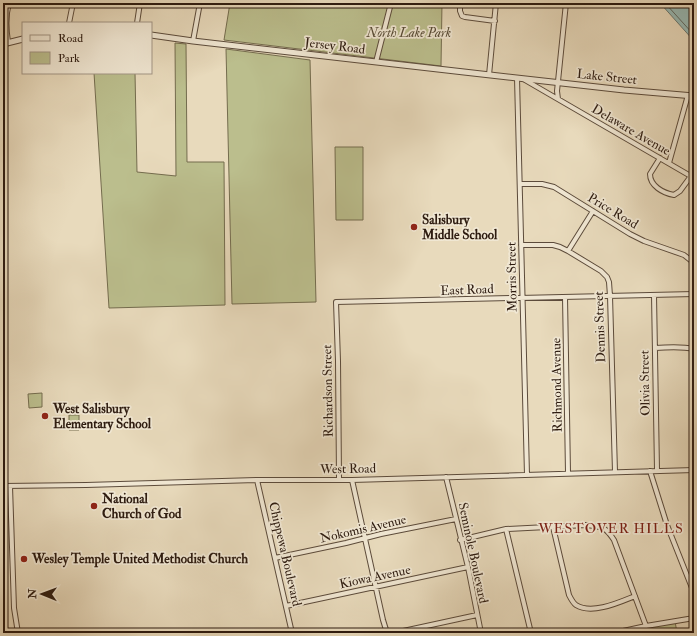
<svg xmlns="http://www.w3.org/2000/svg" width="697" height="636" font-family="'IM FELL Double Pica',serif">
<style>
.green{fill:#bbbe8d;stroke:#746c4e}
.water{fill:#98bab5;stroke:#6d7a73}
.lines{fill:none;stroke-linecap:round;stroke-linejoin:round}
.shore{stroke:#626a62;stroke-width:1}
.minor-casing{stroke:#5c4b3b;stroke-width:6}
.tertiary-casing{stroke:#5c4b3b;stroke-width:7}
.minor{stroke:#f0e7d3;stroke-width:4}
.tertiary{stroke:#f0e7d3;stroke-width:5}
.poi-dot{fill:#8f2418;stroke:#f0e7d3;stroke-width:1.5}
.labels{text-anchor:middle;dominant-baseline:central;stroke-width:3.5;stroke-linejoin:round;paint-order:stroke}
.park-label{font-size:13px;font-style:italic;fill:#584c36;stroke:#f0e7d3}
.street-label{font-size:13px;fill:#2d1b10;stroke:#f0e7d3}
.poi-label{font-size:13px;font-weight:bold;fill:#2d1b10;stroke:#f0e7d3;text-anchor:start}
.neighbourhood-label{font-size:14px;letter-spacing:1px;fill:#7a1f14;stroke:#f0e7d3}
</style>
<rect width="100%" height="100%" fill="#e8dabc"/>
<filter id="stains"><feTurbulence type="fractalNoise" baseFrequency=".005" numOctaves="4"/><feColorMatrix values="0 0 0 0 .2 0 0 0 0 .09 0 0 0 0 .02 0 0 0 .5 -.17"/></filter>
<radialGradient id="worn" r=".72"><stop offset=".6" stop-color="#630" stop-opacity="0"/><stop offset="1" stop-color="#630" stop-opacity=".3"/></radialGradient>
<path class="green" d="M 230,3 L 442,3 L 441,66 L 224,40 Z
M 175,43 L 186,44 L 187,162 L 224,162 L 225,305 L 109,308 L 94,73 L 135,73 L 137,172 L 176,176 Z
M 226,49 L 310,60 L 316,302 L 232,304 Z
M 335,147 L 363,147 L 363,220 L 336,220 Z
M 42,393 L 42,407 L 29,408 L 28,394 Z
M 69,415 L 79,415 L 79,430 L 69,430 Z
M 675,621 L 677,633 L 620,633 Z"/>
<path class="water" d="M 660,3 L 694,3 L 694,41 Z"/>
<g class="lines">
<path class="shore" d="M 665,3 L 694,35"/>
<defs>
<path id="minor" d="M 460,3 L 460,11 L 462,16 L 465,17 L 495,21
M 69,23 L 73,3
M 137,23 L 140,3
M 193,41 L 200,3
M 8,42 C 6,29 5,17 9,3
M 376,62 L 391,3
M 489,75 L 496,3
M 517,78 L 527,475
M 525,80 L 694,178
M 558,99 L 557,91 L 566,3
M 660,158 L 650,174 C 650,186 663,193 674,195 L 680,191 L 691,176
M 669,163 L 688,95
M 520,184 L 542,184 L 554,187 L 630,234 L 644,241 L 684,255 L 694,263
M 521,245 L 553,245 L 560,247 L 568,251 L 601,271 L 607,277 L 609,282 L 610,296 L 615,472
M 568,251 L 593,211
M 654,295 L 657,470
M 565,297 L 568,473
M 655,348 C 668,347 681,346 694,349
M 650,471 L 667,525 L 694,593
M 446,477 L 468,567 L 481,633
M 339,479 L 338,361 L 336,302 L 694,294
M 257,480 L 292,633
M 352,480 L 383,620 L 387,633
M 3,486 L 86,485 L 257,480 L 352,480 L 694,470
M 10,486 L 14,608 L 18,633
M 553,527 L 569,595 C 571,599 573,603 576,605 C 592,615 620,602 635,596
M 506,529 L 531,633
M 460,540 L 506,529 L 586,525 C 602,527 605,526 614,540 L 646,626
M 275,558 L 346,543 L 381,534 L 456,519
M 286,606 L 468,567
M 394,633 L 477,615
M 614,633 L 646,626 L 694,618"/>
<path id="tertiary" d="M 151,35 L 193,41 L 464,72 L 624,90 L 694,96
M 3,44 L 23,39"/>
</defs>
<use href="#minor" class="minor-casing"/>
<use href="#tertiary" class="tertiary-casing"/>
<use href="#minor" class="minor"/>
<use href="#tertiary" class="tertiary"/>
</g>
<g class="poi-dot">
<circle cx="414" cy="227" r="4"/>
<circle cx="45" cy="416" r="4"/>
<circle cx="94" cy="506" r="4"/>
<circle cx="24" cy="559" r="4"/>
</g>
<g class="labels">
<g class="park-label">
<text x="409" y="33">North Lake Park</text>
</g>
<g class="street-label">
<text transform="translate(335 46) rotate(7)">Jersey Road</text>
<text transform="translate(607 77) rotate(6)">Lake Street</text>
<text transform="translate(631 130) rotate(30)">Delaware Avenue</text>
<text transform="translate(613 211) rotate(31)">Price Road</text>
<text transform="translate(512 277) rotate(-91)">Morris Street</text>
<text transform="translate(467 290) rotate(-2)">East Road</text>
<text transform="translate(600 327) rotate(-92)">Dennis Street</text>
<text transform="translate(645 383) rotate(-91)">Olivia Street</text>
<text transform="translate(557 385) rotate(-91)">Richmond Avenue</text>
<text transform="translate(328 391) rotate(-91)">Richardson Street</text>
<text transform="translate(348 469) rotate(-1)">West Road</text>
<text transform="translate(363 529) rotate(-13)">Nokomis Avenue</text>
<text transform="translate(473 553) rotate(78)">Seminole Boulevard</text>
<text transform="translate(285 554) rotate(77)">Chippewa Boulevard</text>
<text transform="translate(375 577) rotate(-12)">Kiowa Avenue</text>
</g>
<g class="poi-label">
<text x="422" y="220">Salisbury<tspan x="422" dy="15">Middle School</tspan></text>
<text x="53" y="409">West Salisbury<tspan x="53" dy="15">Elementary School</tspan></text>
<text x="102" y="499">National<tspan x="102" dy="15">Church of God</tspan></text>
<text x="32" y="559">Wesley Temple United Methodist Church</text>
</g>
<g class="neighbourhood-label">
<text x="611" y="528">WESTOVER HILLS</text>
</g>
</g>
<rect width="697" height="636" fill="none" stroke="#e8dabc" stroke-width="16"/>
<rect x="4" y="4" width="689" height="628" fill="none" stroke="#2d1b10" stroke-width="2"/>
<rect x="8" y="8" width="681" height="620" fill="none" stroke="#2d1b10"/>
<rect x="22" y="22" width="130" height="52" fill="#f0e7d3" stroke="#a29585"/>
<rect x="30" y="35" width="20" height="6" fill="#f0e7d3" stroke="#a29585"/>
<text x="58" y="42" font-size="12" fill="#2d1b10">Road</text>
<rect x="30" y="52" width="20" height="12" fill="#bbbe8d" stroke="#a29585"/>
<text x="58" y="62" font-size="12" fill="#2d1b10">Park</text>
<g transform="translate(42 594) rotate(271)" stroke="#f0e7d3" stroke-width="3" paint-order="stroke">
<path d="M0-3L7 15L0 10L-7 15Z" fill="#2d1b10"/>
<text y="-6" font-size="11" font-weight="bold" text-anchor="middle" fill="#2d1b10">N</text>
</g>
<rect width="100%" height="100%" filter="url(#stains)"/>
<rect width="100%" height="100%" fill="url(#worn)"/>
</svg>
